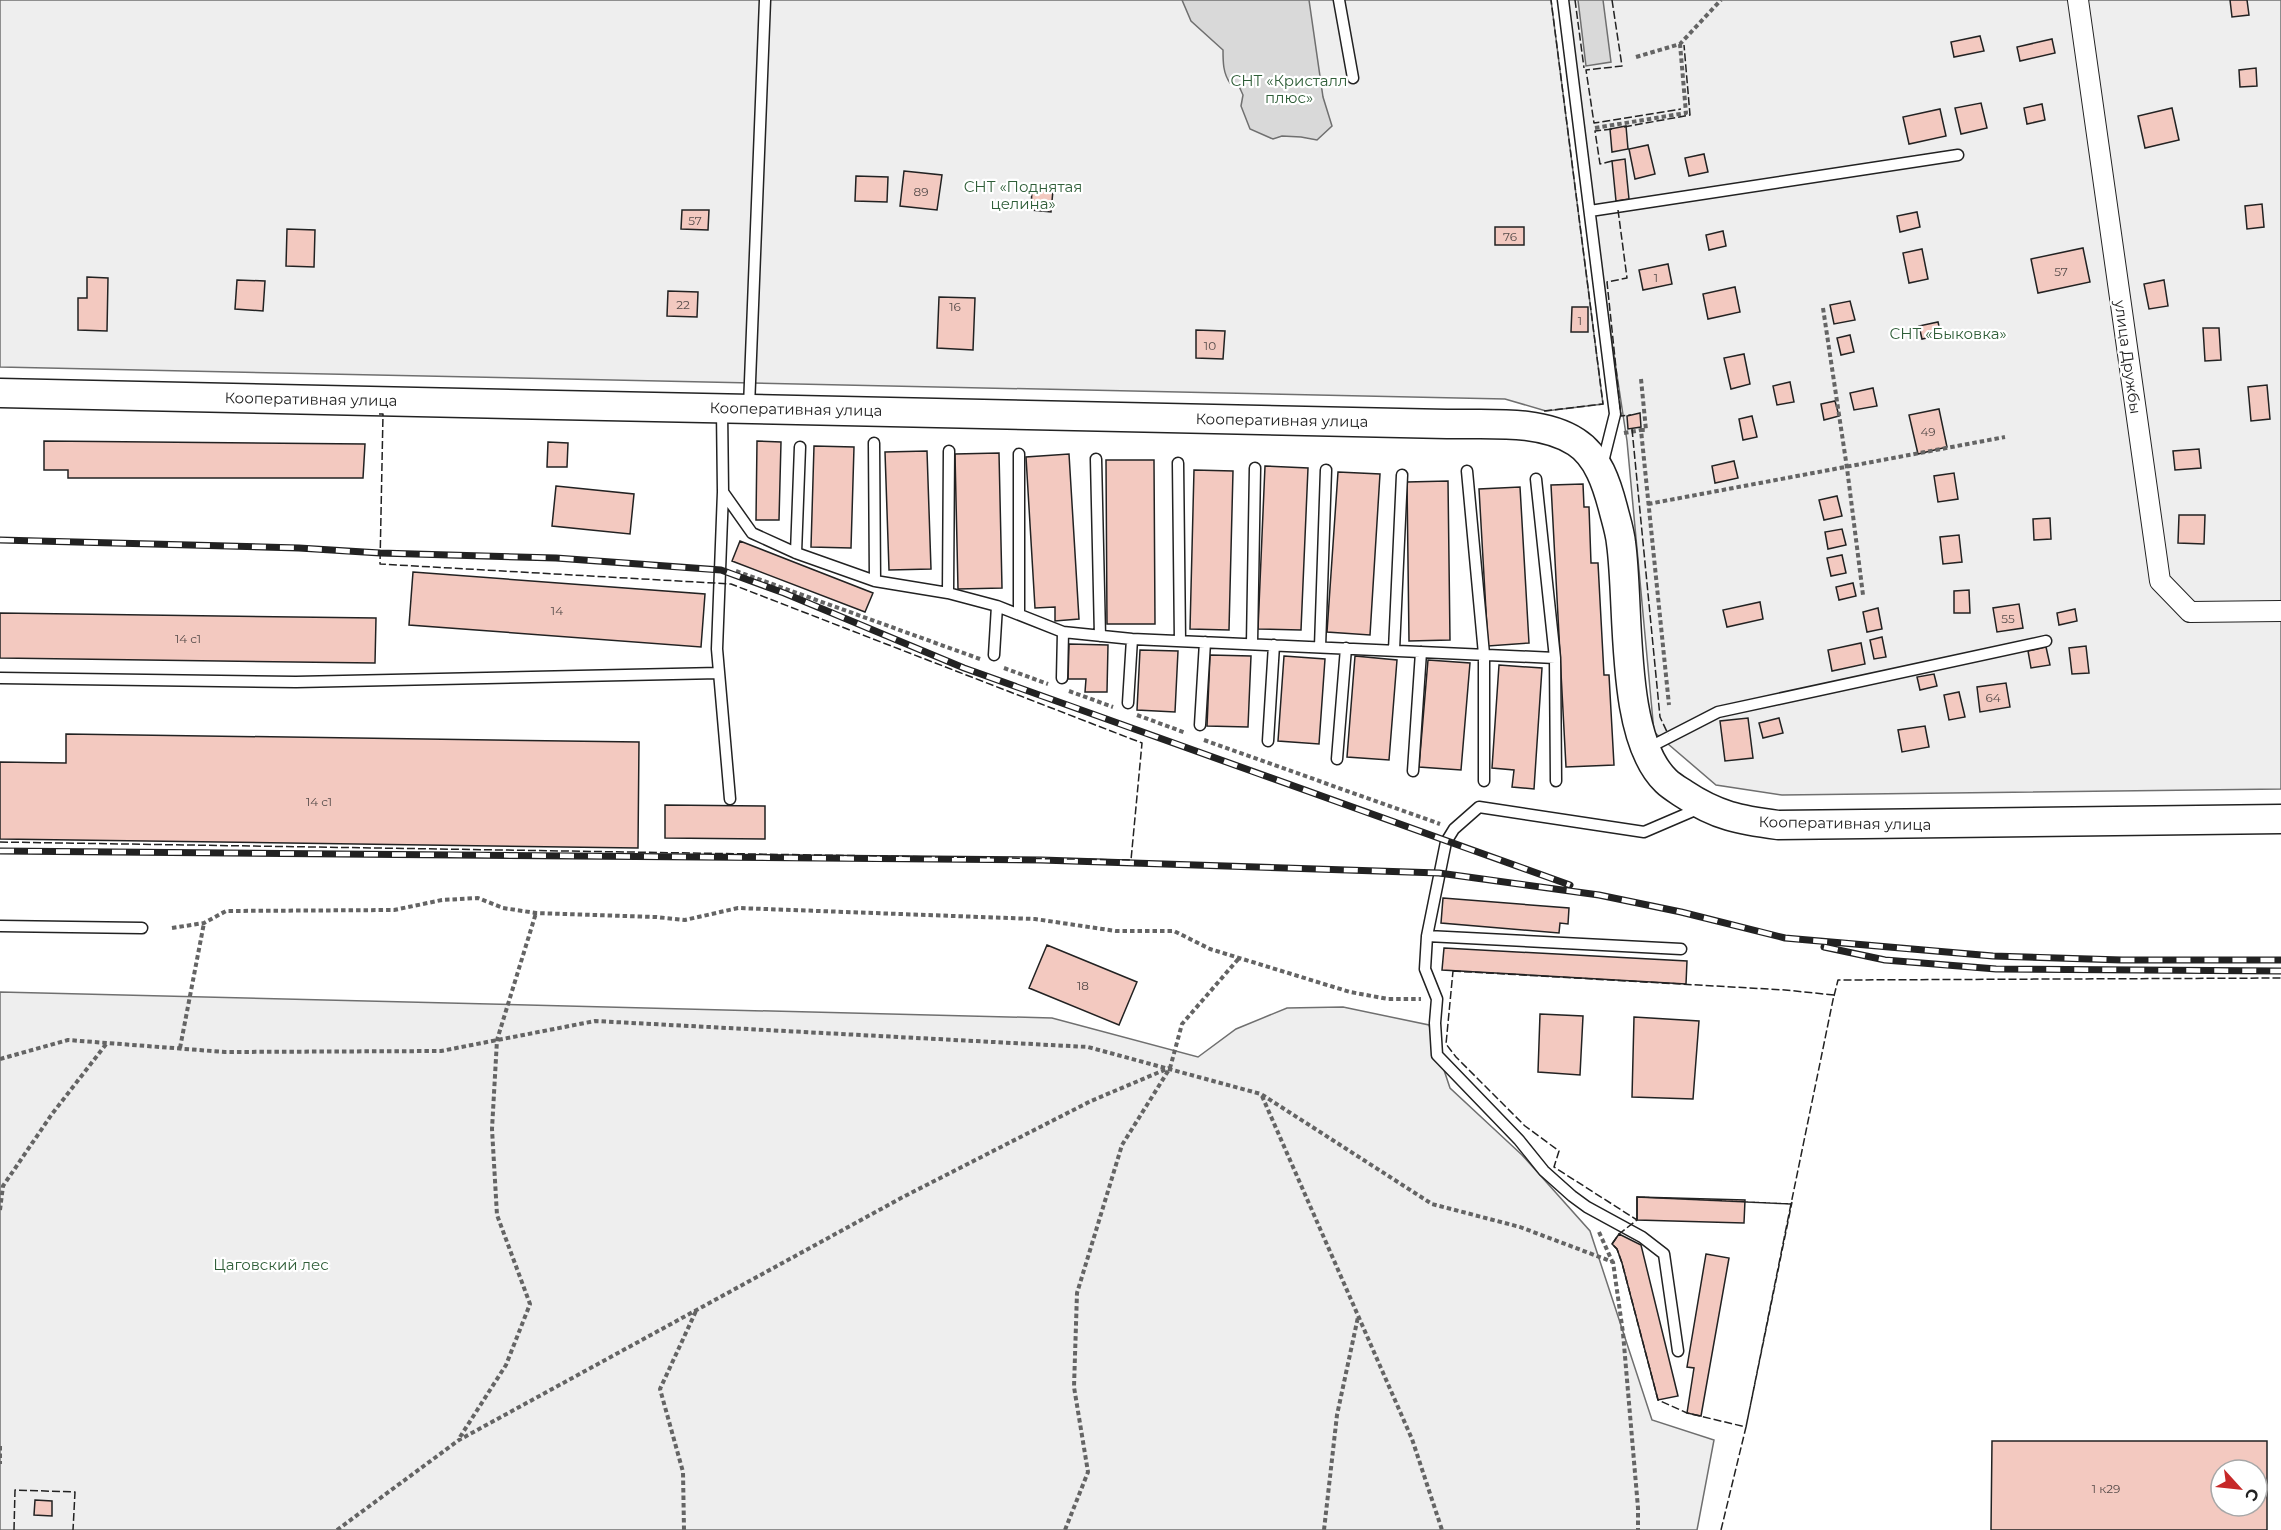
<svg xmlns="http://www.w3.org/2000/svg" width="2281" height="1530" font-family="Montserrat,sans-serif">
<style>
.green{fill:#eee;stroke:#6f6f6f;stroke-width:1.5}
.water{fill:#d9d9d9;stroke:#6f6f6f;stroke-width:1.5}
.building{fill:#f3c9c0;stroke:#222;stroke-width:1.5;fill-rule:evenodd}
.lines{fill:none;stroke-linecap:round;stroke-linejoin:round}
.lane-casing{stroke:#222;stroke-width:13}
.street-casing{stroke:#222;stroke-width:22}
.secondary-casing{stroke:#222;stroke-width:31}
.path{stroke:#646464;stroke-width:4;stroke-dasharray:4.5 3;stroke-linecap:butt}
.lane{stroke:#fff;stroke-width:10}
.street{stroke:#fff;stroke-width:20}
.secondary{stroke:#fff;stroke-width:28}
.rail-casing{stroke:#222;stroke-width:7}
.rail{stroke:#fff;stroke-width:4.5;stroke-dasharray:14;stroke-linecap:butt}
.fence{stroke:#222;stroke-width:1.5;stroke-dasharray:8 3;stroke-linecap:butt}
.labels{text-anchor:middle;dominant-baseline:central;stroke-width:4.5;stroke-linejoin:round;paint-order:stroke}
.number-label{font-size:12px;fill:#564c4a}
.park-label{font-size:15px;fill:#2f5e38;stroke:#fff}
.street-label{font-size:15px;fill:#222;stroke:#fff}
</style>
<rect width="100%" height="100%" fill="#fff"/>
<path class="green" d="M 0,0 L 1551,0 L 1603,404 L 1546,411 L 1505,399 L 0,367 Z
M 1560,0 L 2281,0 L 2281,789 L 1782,795 L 1716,785 L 1654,732 L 1627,441 Z
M 0,992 L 1052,1018 L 1198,1057 L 1236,1029 L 1287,1008 L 1343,1007 L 1429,1025 L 1450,1088 L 1522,1155 L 1590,1231 L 1652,1420 L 1714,1440 L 1697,1530 L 0,1530 Z"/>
<path class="water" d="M 1182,0 L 1309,0 L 1323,97 L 1332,126 L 1317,140 L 1301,137 L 1282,136 L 1273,139 L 1250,129 L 1241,106 L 1243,95 L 1238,84 L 1230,83 C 1223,73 1223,62 1223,50 L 1191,21 Z
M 1578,0 L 1603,0 L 1611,62 L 1586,66 Z"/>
<path class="building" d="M 2230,0 L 2247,0 L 2249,15 L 2232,17 Z
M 1980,36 L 1984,51 L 1954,57 L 1951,42 Z
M 2052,39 L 2055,53 L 2020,61 L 2017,47 Z
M 2256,68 L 2257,86 L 2240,87 L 2239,70 Z
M 1981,103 L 1987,128 L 1961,134 L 1955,108 Z
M 2042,104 L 2045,120 L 2027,124 L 2024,108 Z
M 2172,108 L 2179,140 L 2145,148 L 2138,116 Z
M 1940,109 L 1946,136 L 1909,144 L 1903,117 Z
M 1626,126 L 1628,149 L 1612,152 L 1610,129 Z
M 1648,145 L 1655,174 L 1635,179 L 1629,149 Z
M 1704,154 L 1708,172 L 1689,176 L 1685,158 Z
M 1625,159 L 1629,199 L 1616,201 L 1612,161 Z
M 904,171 L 942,175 L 937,210 L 900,206 Z
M 856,176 L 888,177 L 887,202 L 855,201 Z
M 1032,189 L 1053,190 L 1051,212 L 1031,210 Z
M 2262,204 L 2264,227 L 2247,229 L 2245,206 Z
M 682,210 L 709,210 L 708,230 L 681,229 Z
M 1917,212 L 1920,227 L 1900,232 L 1897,216 Z
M 1495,227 L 1524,227 L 1524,245 L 1495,245 Z
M 287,229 L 315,230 L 314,267 L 286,266 Z
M 1723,231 L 1726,246 L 1709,250 L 1706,235 Z
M 2083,248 L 2090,282 L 2038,293 L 2031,259 Z
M 1922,249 L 1928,279 L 1909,283 L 1903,253 Z
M 1668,264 L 1672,284 L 1643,290 L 1639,270 Z
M 87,277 L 108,278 L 107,331 L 78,330 L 78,298 L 87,298 Z
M 237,280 L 265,281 L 263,311 L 235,309 Z
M 2164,280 L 2168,306 L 2149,309 L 2144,284 Z
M 1735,287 L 1740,312 L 1708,319 L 1703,294 Z
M 668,291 L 698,292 L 697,317 L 667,316 Z
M 939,297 L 975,298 L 973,350 L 937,348 Z
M 1850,301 L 1855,320 L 1834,324 L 1830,305 Z
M 1572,307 L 1588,307 L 1588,332 L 1571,332 Z
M 1938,322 L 1941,335 L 1922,339 L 1919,326 Z
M 2203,328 L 2219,328 L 2221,360 L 2205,361 Z
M 1196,330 L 1225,331 L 1223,359 L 1196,358 Z
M 1850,335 L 1854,352 L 1841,355 L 1837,338 Z
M 1744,354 L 1750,384 L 1731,389 L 1724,358 Z
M 1790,382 L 1794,402 L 1777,405 L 1773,386 Z
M 2267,385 L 2270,419 L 2251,421 L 2248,387 Z
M 1873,388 L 1877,406 L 1854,410 L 1850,393 Z
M 1835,401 L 1839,416 L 1824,420 L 1821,404 Z
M 1939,409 L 1947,447 L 1918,454 L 1909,415 Z
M 1640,413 L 1641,427 L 1628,429 L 1627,416 Z
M 1752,416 L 1757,437 L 1743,440 L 1739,419 Z
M 44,441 L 365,444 L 363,478 L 68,478 L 68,470 L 44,470 Z
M 757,441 L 781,442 L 779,520 L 756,520 Z
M 548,442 L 568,443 L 567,467 L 547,467 Z
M 814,446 L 854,447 L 851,548 L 811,547 Z
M 2199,449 L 2201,468 L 2175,470 L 2173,451 Z
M 927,451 L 931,569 L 889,570 L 885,452 Z
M 999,453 L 1002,588 L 958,589 L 955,454 Z
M 1069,454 L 1079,619 L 1055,621 L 1055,607 L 1035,608 L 1026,457 Z
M 1106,460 L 1154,460 L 1155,624 L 1107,624 Z
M 1734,461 L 1738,478 L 1715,483 L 1712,466 Z
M 1265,466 L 1308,468 L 1301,630 L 1258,629 Z
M 1194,470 L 1233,471 L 1229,630 L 1190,629 Z
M 1338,472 L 1380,474 L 1370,635 L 1327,632 Z
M 1954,473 L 1958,499 L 1938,502 L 1934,476 Z
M 1448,481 L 1450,640 L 1409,641 L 1407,482 Z
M 1583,484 L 1584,507 L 1589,507 L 1591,563 L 1598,563 L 1604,675 L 1609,675 L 1614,765 L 1566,767 L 1551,485 Z
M 556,486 L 634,494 L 630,534 L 552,526 Z
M 1520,487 L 1529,643 L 1488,646 L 1479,489 Z
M 1837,496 L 1842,516 L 1824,520 L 1819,500 Z
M 2179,515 L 2205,515 L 2204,544 L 2178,543 Z
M 2050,518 L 2051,539 L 2034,540 L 2033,519 Z
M 1842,529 L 1846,545 L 1828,549 L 1825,532 Z
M 1959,535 L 1962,562 L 1943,564 L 1940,537 Z
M 740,541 L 873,593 L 865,612 L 732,561 Z
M 1842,555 L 1846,573 L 1831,576 L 1827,558 Z
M 413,572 L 705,594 L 701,647 L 409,625 Z
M 1853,583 L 1856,596 L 1839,600 L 1836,587 Z
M 1969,590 L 1970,613 L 1954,613 L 1954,591 Z
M 1760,602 L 1763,619 L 1727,627 L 1723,610 Z
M 2019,604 L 2023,628 L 1997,632 L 1993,608 Z
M 1878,608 L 1882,629 L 1867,632 L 1863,612 Z
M 2075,609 L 2077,621 L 2059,625 L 2057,613 Z
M 0,613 L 376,618 L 375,663 L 0,658 Z
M 1882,637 L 1886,657 L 1874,659 L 1870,640 Z
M 1861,643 L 1865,664 L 1832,671 L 1828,650 Z
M 1069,644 L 1108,645 L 1107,692 L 1085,692 L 1086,679 L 1068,679 Z
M 2086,646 L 2089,673 L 2072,674 L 2069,648 Z
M 2046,647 L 2050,665 L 2031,668 L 2028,651 Z
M 1140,650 L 1178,651 L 1175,712 L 1137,710 Z
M 1210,655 L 1251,656 L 1248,727 L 1207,726 Z
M 1284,656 L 1325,659 L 1319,744 L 1278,741 Z
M 1355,656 L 1397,660 L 1389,760 L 1347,757 Z
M 1428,660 L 1470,663 L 1461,770 L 1419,767 Z
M 1499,665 L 1542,668 L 1534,789 L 1512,787 L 1514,770 L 1492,768 Z
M 1934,674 L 1937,686 L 1920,690 L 1917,677 Z
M 2006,683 L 2010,707 L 1980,712 L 1977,687 Z
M 1959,692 L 1965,717 L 1949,720 L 1944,695 Z
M 1748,718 L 1753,758 L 1725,761 L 1720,721 Z
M 1779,718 L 1783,733 L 1763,738 L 1759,723 Z
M 1925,726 L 1929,747 L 1902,752 L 1898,730 Z
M 66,734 L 639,742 L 638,848 L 0,839 L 0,762 L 66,763 Z
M 665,805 L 765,806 L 765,839 L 665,838 Z
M 1443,898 L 1569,908 L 1568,924 L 1560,923 L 1559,933 L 1441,923 Z
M 1047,945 L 1137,982 L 1119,1025 L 1029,988 Z
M 1444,948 L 1687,961 L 1686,984 L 1442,970 Z
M 1540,1014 L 1583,1016 L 1580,1075 L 1538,1072 Z
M 1634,1017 L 1699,1021 L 1693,1099 L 1632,1097 Z
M 1637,1197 L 1745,1200 L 1744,1223 L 1637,1220 Z
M 1619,1234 L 1641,1245 L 1678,1396 L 1658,1400 L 1622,1263 L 1617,1249 L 1612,1244 Z
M 1706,1254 L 1729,1258 L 1701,1416 L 1687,1413 L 1694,1368 L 1687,1367 Z
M 1992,1441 L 2267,1441 L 2267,1530 L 1991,1530 ZM 2221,1470 L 2257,1470 L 2257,1506 L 2221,1506 Z
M 35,1500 L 52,1501 L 52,1516 L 34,1515 Z"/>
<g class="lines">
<defs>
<path id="lane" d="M 1339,0 L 1353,78
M 1563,0 L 1615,414 L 1602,466
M 1590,211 L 1958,155
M 749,407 L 765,0
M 722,410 L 723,492 L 717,649 L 730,799
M 874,443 L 875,581
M 1096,459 L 1100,636
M 1178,463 L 1180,641
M 1467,471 L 1484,654 L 1484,781
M 723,492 L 752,533 L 796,553 L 875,581 L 948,593 L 997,606 L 1063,632 L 1132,639 L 1555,658 L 1536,479
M 796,553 L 800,447
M 948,593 L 949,451
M 1019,614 L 1019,454
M 1252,644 L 1255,468
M 1320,647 L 1326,470
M 1394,650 L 1402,475
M 994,655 L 997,606
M 1555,658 L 1556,781
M 0,678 L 296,682 L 719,673
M 1062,678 L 1063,632
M 1128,703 L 1132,639
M 1200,725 L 1205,642
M 1268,741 L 1274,645
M 1648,748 L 1718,712 L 2046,641
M 1337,759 L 1346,648
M 1413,771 L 1421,652
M 0,926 L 142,928
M 1427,936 L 1681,949
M 1678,1351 L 1664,1254 L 1642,1237 L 1587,1207 L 1572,1196 L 1544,1171 L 1519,1140 L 1437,1055 L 1435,1023 L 1437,999 L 1425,969 L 1427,936 L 1446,842 L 1454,829 L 1479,807 L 1644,832 L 1700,808"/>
<path id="street" d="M 2078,0 L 2160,581 L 2190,612 L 2281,611"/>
<path id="secondary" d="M 0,393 L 1447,424 C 1488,425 1540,419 1576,442 C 1598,456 1607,485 1613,508 C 1616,520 1620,532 1621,543 C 1630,606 1619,736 1666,781 C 1671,786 1678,790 1684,794 C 1717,816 1740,820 1778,825 L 2281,819"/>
</defs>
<use href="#lane" class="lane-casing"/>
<use href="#street" class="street-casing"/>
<use href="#secondary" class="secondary-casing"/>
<path class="path" d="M 1636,57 L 1680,44 L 1721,0
M 1595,128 L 1686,113 L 1680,44
M 1823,308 L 1847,468 L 1863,595
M 1641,379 L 1646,430 L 1641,430 L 1669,705
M 1624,433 L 1641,430
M 1648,504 L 2005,437
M 736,571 L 980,659
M 1004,668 L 1048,684
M 1069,691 L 1113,707
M 1137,715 L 1186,733
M 1204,740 L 1440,824
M 172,928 L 204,923 L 226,911 L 394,910 L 442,900 L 478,898 L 503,908 L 536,913 L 656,917 L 685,920 L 738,908 L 1035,919 L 1116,931 L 1174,931 L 1210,949 L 1350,992 L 1388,999 L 1421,999
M 180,1048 L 204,923
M 0,1059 L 68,1040 L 225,1052 L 441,1051 L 595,1021 L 1088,1047 L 1261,1094 L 1432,1204 L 1520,1227 L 1613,1262 L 1623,1333 L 1638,1508 L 1638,1530
M 1262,1096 L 1412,1439 L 1442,1530
M 0,1210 L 3,1186 L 52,1114 L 107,1043
M 1599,1232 L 1612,1261
M 460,1437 L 506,1365 L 530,1304 L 497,1215 L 492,1129 L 497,1040 L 536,913
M 0,1446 L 0,1464
M 337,1530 L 459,1440 L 903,1197 L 1091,1101 L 1169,1068
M 684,1530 L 683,1472 L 660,1389 L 696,1311
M 1065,1530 L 1088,1472 L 1074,1387 L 1077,1293 L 1122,1145 L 1170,1068 L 1182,1024 L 1240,957
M 1324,1530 L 1337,1415 L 1358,1317"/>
<use href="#lane" class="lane"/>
<use href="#street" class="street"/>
<use href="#secondary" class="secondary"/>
<defs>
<path id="rail" d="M 0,540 L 299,548 L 380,553 L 556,558 L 721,570 L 784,593 L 964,668 L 1570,885
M 0,851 L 1041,860 L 1439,873 L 1599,895 L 1681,912 L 1785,938 L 1993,956 L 2122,960 L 2281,960
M 1824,947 L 1885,960 L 1996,969 L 2281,971"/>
</defs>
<use href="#rail" class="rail-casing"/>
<use href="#rail" class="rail"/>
<path class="fence" d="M 1575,0 L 1584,68
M 1612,0 L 1622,66 L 1586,70 L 1594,123 L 1681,109
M 1624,127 L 1690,115 L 1684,45
M 1612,129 L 1595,131 L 1600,164 L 1612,161
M 1618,210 L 1627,278 L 1607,282 L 1621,416 L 1631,415
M 1544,411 L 1603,404 L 1551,0
M 1632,429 L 1660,717 L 1668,734
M 0,842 L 1131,860 L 1142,743 L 731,584 L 380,564 L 383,414 L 379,414
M 1453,971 L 1785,990 L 1834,995 L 1791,1204 L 1637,1197 L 1637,1220 L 1554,1167 L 1559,1151 L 1525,1126 L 1456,1057 L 1446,1044 Z
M 1834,996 L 1838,980 L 2281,978
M 1637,1197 L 1791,1204 L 1746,1427 L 1687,1413 L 1658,1400 L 1622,1263 L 1617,1249 L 1612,1244 L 1619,1234 L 1637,1220 Z
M 14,1530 L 15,1490 L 75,1492 L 73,1530
M 1721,1530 L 1746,1427 L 1792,1202"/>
</g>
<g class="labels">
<g class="number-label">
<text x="921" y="191">89</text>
<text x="695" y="220">57</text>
<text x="1510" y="236">76</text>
<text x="2061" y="271">57</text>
<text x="1656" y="277">1</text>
<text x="683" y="304">22</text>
<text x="955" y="306">16</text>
<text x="1580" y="320">1</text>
<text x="1210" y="345">10</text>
<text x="1928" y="431">49</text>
<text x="557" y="610">14</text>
<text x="2008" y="618">55</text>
<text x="188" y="638">14 с1</text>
<text x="1993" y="697">64</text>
<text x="319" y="801">14 с1</text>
<text x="1083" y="985">18</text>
<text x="2106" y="1488">1 к29</text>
</g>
<g class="park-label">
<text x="1289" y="80">СНТ «Кристалл<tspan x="1289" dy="17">плюс»</tspan></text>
<text x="1023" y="186">СНТ «Поднятая<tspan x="1023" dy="17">целина»</tspan></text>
<text x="1948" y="333">СНТ «Быковка»</text>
<text x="271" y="1264">Цаговский лес</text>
</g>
<g class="street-label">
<text transform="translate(2128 357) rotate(82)">улица Дружбы</text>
<text transform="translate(311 399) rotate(1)">Кооперативная улица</text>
<text transform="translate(796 409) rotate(1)">Кооперативная улица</text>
<text transform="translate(1282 420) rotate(1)">Кооперативная улица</text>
<text transform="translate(1845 823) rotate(1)">Кооперативная улица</text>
</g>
</g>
<g transform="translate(2239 1488) rotate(117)"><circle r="28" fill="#ffffff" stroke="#a7a7a7" stroke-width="1.5"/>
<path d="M0-4.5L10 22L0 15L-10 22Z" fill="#c62828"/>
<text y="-9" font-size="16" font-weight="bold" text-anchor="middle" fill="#222222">С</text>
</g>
</svg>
